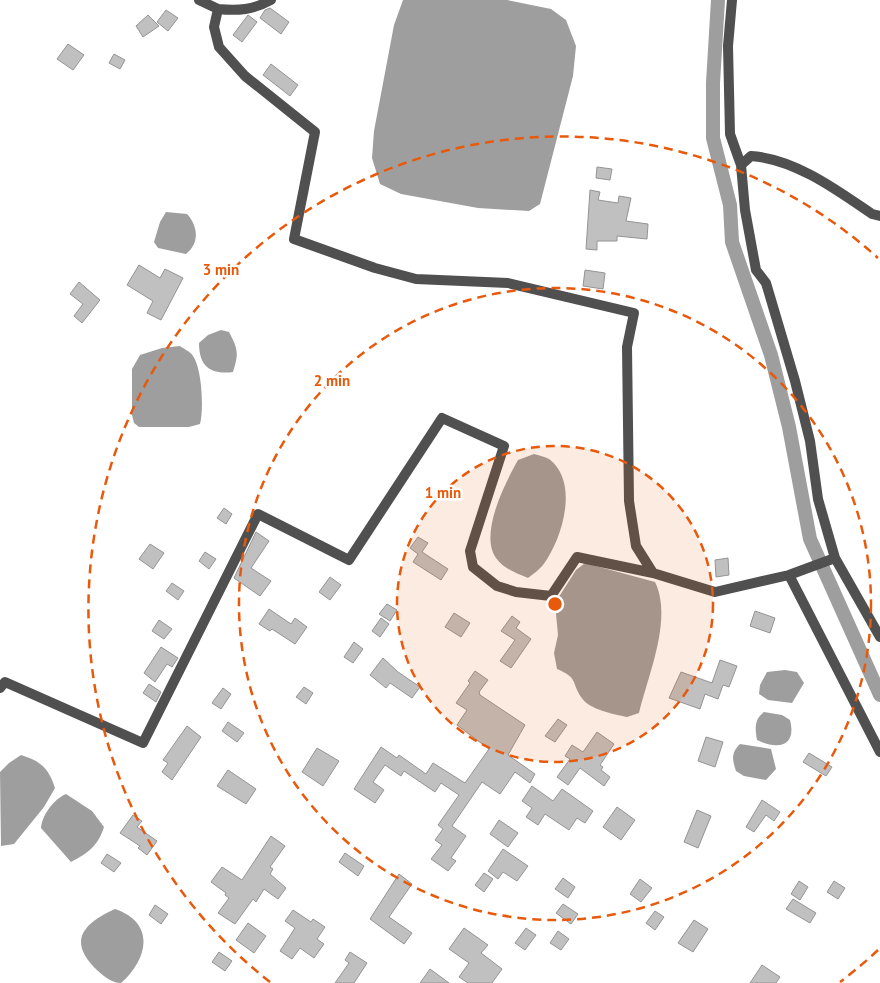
<svg xmlns="http://www.w3.org/2000/svg" width="880" height="983" font-family="'PT Sans',sans-serif">
<style>
.water{fill:#9e9e9e}
.lines{fill:none;stroke-linecap:round;stroke-linejoin:round}
.canal{stroke:#9e9e9e;stroke-width:14}
.building{fill:#c0c0c0;stroke:#949494}
.minor{stroke:#505050;stroke-width:10}
.ring{fill:none;stroke:#e8590c;stroke-width:2.5;stroke-dasharray:9 6}
.centre{fill:#e8590c;stroke:#fff;stroke-width:2.5}
.ring-label{font-size:15px;text-anchor:middle;font-weight:bold;fill:#e8590c;stroke:#fff;stroke-width:5;stroke-linejoin:round;paint-order:stroke}
</style>
<rect width="100%" height="100%" fill="#fff"/>
<path class="water" d="M 403,0 L 507,0 L 551,9 L 566,20 L 576,46 L 573,76 L 540,204 L 529,211 L 478,208 L 401,194 L 380,184 L 372,158 L 374,131 L 394,25 Z
M 166,212 L 187,214 C 198,226 200,243 186,254 L 158,248 L 154,242 L 160,222 Z
M 221,330 L 229,332 C 238,349 239,353 233,372 C 210,375 199,366 199,343 L 208,335 Z
M 180,346 C 184,349 191,352 193,356 C 202,369 204,409 200,424 L 189,427 L 139,427 L 134,423 L 132,415 L 132,369 L 140,355 L 162,348 Z
M 534,454 C 539,455 545,457 549,459 C 580,482 562,540 543,565 C 539,570 533,574 528,578 C 516,573 504,569 496,558 C 479,534 505,483 518,460 Z
M 585,563 L 655,582 C 673,619 648,675 639,713 L 627,717 C 614,714 589,710 581,697 C 571,681 578,678 557,669 L 554,653 L 558,635 L 555,603 L 576,570 Z
M 785,670 L 797,672 L 804,683 L 792,703 L 768,700 L 759,694 L 760,685 L 767,672 Z
M 764,712 L 782,715 L 790,720 C 797,747 777,750 757,740 C 755,728 754,720 764,712 Z
M 740,744 L 771,749 L 776,769 L 766,780 L 744,776 L 736,771 C 732,759 731,753 740,744 Z
M 21,755 C 41,761 49,769 55,788 L 44,807 L 14,844 L 1,846 L 0,772 L 9,763 Z
M 66,794 L 92,811 L 104,827 C 98,846 88,853 71,862 L 41,828 C 42,815 54,799 66,794 Z
M 115,909 C 156,923 148,959 121,983 C 112,983 105,977 98,971 C 67,942 82,924 115,909 Z"/>
<g class="lines">
<path class="canal" d="M 718,0 L 713,83 L 713,138 L 730,205 L 732,242 L 771,355 L 789,427 L 810,539 L 880,695"/>
</g>
<path class="building" d="M 270,8 L 289,22 L 281,34 L 260,18 L 265,10 Z
M 166,10 L 178,18 L 168,31 L 157,22 Z
M 148,15 L 159,26 L 143,37 L 136,26 Z
M 248,15 L 257,22 L 242,42 L 233,35 Z
M 68,44 L 84,55 L 73,70 L 57,59 Z
M 114,54 L 125,60 L 120,69 L 109,63 Z
M 271,64 L 298,85 L 290,96 L 263,75 Z
M 597,167 L 612,169 L 610,180 L 596,178 Z
M 590,190 L 600,192 L 598,200 L 618,203 L 619,196 L 631,198 L 626,221 L 648,224 L 647,239 L 617,236 L 617,241 L 597,241 L 597,250 L 586,249 Z
M 139,265 L 160,278 L 165,269 L 183,278 L 161,320 L 147,313 L 153,301 L 127,285 Z
M 585,270 L 605,273 L 603,289 L 583,286 Z
M 79,282 L 100,300 L 82,323 L 74,316 L 83,304 L 70,294 Z
M 224,508 L 232,514 L 226,524 L 217,518 Z
M 256,532 L 269,541 L 251,568 L 271,581 L 260,596 L 234,578 Z
M 418,537 L 428,543 L 422,552 L 448,569 L 441,580 L 413,562 L 418,554 L 410,548 Z
M 150,544 L 164,553 L 153,569 L 139,559 Z
M 205,552 L 216,559 L 209,569 L 199,561 Z
M 728,558 L 729,575 L 716,577 L 715,560 Z
M 330,577 L 341,585 L 330,600 L 319,592 Z
M 172,583 L 184,591 L 178,600 L 166,591 Z
M 387,604 L 397,610 L 390,621 L 379,614 Z
M 269,609 L 291,624 L 295,618 L 307,627 L 295,644 L 272,629 L 270,631 L 259,624 Z
M 755,611 L 775,618 L 770,633 L 750,626 Z
M 454,613 L 470,623 L 461,637 L 445,627 Z
M 512,616 L 520,622 L 516,628 L 531,639 L 511,668 L 500,661 L 515,640 L 501,631 Z
M 381,618 L 389,624 L 380,637 L 372,631 Z
M 159,620 L 172,629 L 164,639 L 152,631 Z
M 354,642 L 363,649 L 353,663 L 344,657 Z
M 161,647 L 178,658 L 172,667 L 167,664 L 155,682 L 144,673 Z
M 383,658 L 398,672 L 420,687 L 412,698 L 390,683 L 386,688 L 370,675 Z
M 720,660 L 737,666 L 729,687 L 723,685 L 718,699 L 705,694 L 700,709 L 669,698 L 681,672 L 712,683 Z
M 475,671 L 488,680 L 479,692 L 480,695 L 525,725 L 508,755 L 535,774 L 530,783 L 515,772 L 500,794 L 482,782 L 452,826 L 466,836 L 451,858 L 456,861 L 448,871 L 431,859 L 442,845 L 435,840 L 443,829 L 438,825 L 459,795 L 441,783 L 435,792 L 404,771 L 401,776 L 385,765 L 373,782 L 384,790 L 375,803 L 354,789 L 381,747 L 397,758 L 399,755 L 426,774 L 433,763 L 465,783 L 489,749 L 457,725 L 467,710 L 456,703 L 470,683 L 468,681 Z
M 149,684 L 161,692 L 156,702 L 143,693 Z
M 304,687 L 313,693 L 306,704 L 296,697 Z
M 223,688 L 231,694 L 221,709 L 212,703 Z
M 558,719 L 567,725 L 555,742 L 545,736 Z
M 228,722 L 244,733 L 237,742 L 222,731 Z
M 187,726 L 201,737 L 172,780 L 162,772 L 168,763 L 163,760 Z
M 597,732 L 614,744 L 600,765 L 603,767 L 601,770 L 610,777 L 604,786 L 580,768 L 568,785 L 557,777 L 570,759 L 565,756 L 572,745 L 583,752 Z
M 706,737 L 723,742 L 715,767 L 698,761 Z
M 317,748 L 339,761 L 323,786 L 302,772 Z
M 809,753 L 832,767 L 826,776 L 803,762 Z
M 228,770 L 256,789 L 246,804 L 217,786 Z
M 532,786 L 553,801 L 562,789 L 593,811 L 585,823 L 577,818 L 569,830 L 545,814 L 538,825 L 526,817 L 532,808 L 522,801 Z
M 762,800 L 780,812 L 774,821 L 766,815 L 754,832 L 746,827 Z
M 617,807 L 635,820 L 621,840 L 603,827 Z
M 697,810 L 711,816 L 698,848 L 684,842 Z
M 133,815 L 142,821 L 137,827 L 157,841 L 147,855 L 138,848 L 140,846 L 120,833 Z
M 499,820 L 518,833 L 508,847 L 490,834 Z
M 271,836 L 285,846 L 270,867 L 273,869 L 270,874 L 286,888 L 278,899 L 264,889 L 256,902 L 253,899 L 235,924 L 218,913 L 229,898 L 225,895 L 226,893 L 211,882 L 222,867 L 242,880 Z
M 503,849 L 528,866 L 517,881 L 503,872 L 498,879 L 488,871 Z
M 345,853 L 364,866 L 358,876 L 339,862 Z
M 107,854 L 121,863 L 114,872 L 101,863 Z
M 484,873 L 493,879 L 484,892 L 475,885 Z
M 399,874 L 412,884 L 389,917 L 412,933 L 404,944 L 370,919 Z
M 563,878 L 575,887 L 568,898 L 555,889 Z
M 640,879 L 652,888 L 641,902 L 630,894 Z
M 799,881 L 808,887 L 800,900 L 791,894 Z
M 834,881 L 845,888 L 838,899 L 827,892 Z
M 793,899 L 816,913 L 810,923 L 786,909 Z
M 563,904 L 578,914 L 571,924 L 556,913 Z
M 155,905 L 168,914 L 161,924 L 149,915 Z
M 293,910 L 311,922 L 313,919 L 325,927 L 317,939 L 324,944 L 314,958 L 300,948 L 292,959 L 280,951 L 295,928 L 285,921 Z
M 655,911 L 664,917 L 655,930 L 646,923 Z
M 694,920 L 708,929 L 693,952 L 678,943 Z
M 248,923 L 266,936 L 254,953 L 236,940 Z
M 464,928 L 488,945 L 481,953 L 502,969 L 492,983 L 468,983 L 459,977 L 469,963 L 449,949 Z
M 526,928 L 536,935 L 525,950 L 515,943 Z
M 558,931 L 569,939 L 561,950 L 550,943 Z
M 219,952 L 232,961 L 225,971 L 212,962 Z
M 350,952 L 367,963 L 354,983 L 335,983 L 349,963 L 345,960 Z
M 762,965 L 780,977 L 776,983 L 750,983 Z
M 430,969 L 449,983 L 420,983 Z"/>
<g class="lines">
<path class="minor" d="M 199,0 L 218,9 L 214,27 L 219,47 L 245,76 L 315,132 L 294,239 L 375,268 L 416,279 L 508,283 L 634,313 L 627,347 L 629,501 L 636,546 L 653,573 L 715,592 L 789,575 L 835,558
M 732,0 L 728,46 L 730,134 L 741,165
M 218,9 C 238,11 253,10 271,0
M 880,216 L 872,214 C 837,190 795,159 751,156 L 741,165 L 745,210 L 756,270 L 766,283 L 795,381 L 810,441 L 818,499 L 835,558 L 880,637
M 789,575 L 880,752
M 0,688 L 5,682 L 143,743 L 258,514 L 349,560 L 442,418 L 504,446 L 470,551 L 473,567 L 497,586 L 516,592 L 551,596 L 577,557 L 653,573"/>
</g>
<circle cx="555" cy="604" r="158" fill="#e8590c" fill-opacity=".12"/>
<g class="ring">
<circle cx="555" cy="604" r="158"/>
<circle cx="555" cy="604" r="316"/>
<path d="M878 950A473 473 0 0 1 840 982M270 982A473 473 0 1 1 878 258"/>
</g>
<circle cx="555" cy="604" r="8" class="centre"/>
<g class="ring-label">
<text x="221" y="275">3 min</text>
<text x="332" y="386">2 min</text>
<text x="443" y="498">1 min</text>
</g>
</svg>
